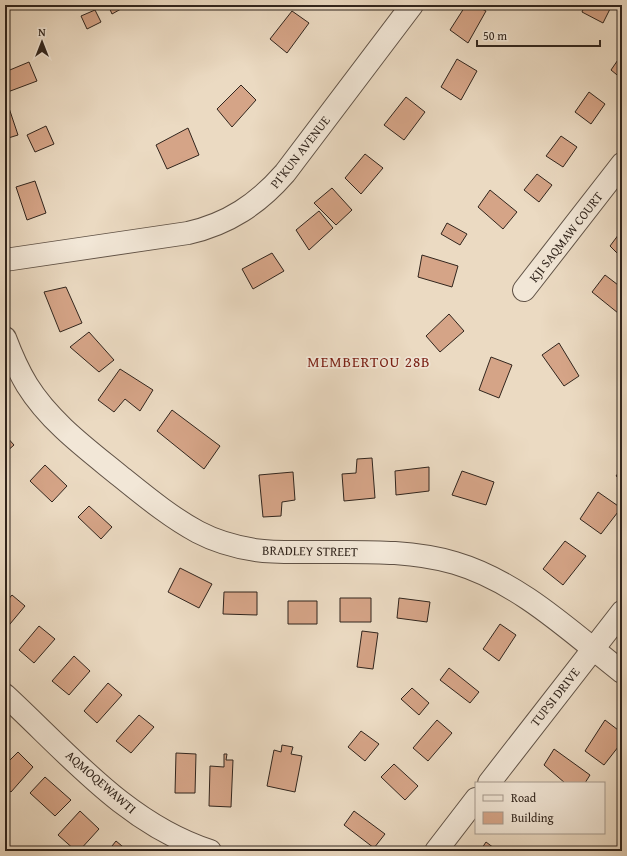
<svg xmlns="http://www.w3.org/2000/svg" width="627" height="856" font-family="'Gentium Book Plus',serif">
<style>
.building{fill:#d5a487;stroke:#31251d}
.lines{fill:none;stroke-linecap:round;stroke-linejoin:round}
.minor-casing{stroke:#605246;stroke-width:24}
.minor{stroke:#f2e7d7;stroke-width:22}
.labels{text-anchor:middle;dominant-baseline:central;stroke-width:3.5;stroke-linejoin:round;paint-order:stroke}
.street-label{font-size:13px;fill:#31251d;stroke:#f2e7d7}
.quarter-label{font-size:15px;letter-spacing:1px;fill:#7a1f14;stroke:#f2e7d7}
</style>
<rect width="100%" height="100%" fill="#ebdac2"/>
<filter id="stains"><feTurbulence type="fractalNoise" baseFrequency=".005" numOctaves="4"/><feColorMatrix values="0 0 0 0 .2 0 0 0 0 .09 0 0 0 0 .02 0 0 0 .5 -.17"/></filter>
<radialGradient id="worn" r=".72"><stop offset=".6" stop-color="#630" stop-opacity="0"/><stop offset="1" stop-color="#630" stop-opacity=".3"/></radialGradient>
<path class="building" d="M 108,5 L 128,5 L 112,14 Z
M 466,5 L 474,5 L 486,11 L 468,43 L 450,30 Z
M 585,5 L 608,5 L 611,7 L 603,23 L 582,12 Z
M 95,10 L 101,22 L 87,29 L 81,16 Z
M 292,11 L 309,23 L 287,53 L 270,39 Z
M 622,54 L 622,79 L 611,70 Z
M 457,59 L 477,71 L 461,100 L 441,87 Z
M 29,62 L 37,81 L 5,93 L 5,72 Z
M 241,85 L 256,100 L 232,127 L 217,109 Z
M 589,92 L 605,104 L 591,124 L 575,112 Z
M 406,97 L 425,112 L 404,140 L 384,125 Z
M 7,102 L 18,135 L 5,139 L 5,103 Z
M 46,126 L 54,144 L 35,152 L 27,135 Z
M 188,128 L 199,155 L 167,169 L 156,145 Z
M 561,136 L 577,147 L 563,167 L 546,156 Z
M 365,154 L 383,168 L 361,194 L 345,178 Z
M 537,174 L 552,185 L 539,202 L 524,190 Z
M 35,181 L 46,213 L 27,220 L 16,187 Z
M 332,188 L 352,210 L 336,225 L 314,203 Z
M 490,190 L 517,212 L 503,229 L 478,207 Z
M 319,211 L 333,228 L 309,250 L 296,230 Z
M 447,223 L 467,234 L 460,245 L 441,234 Z
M 622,230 L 622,258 L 610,246 Z
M 272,253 L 284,271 L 253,289 L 242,269 Z
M 422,255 L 458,266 L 452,287 L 418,277 Z
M 605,275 L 622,288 L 622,309 L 618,313 L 592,292 Z
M 66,287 L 82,323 L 60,332 L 44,292 Z
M 449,314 L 464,331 L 440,352 L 426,336 Z
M 89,332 L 114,360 L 99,372 L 70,347 Z
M 559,343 L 579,376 L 564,386 L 542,355 Z
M 491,357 L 512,365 L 499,398 L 479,390 Z
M 120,369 L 153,390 L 140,411 L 125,399 L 114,412 L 98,400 Z
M 172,410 L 220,446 L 204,469 L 157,431 Z
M 5,435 L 14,445 L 5,453 Z
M 372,458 L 375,498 L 344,501 L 342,474 L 356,473 L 357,459 Z
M 45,465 L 67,486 L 52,502 L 30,481 Z
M 429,467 L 429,491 L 396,495 L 395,471 Z
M 622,468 L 622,480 L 616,476 Z
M 462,471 L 494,482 L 486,505 L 452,495 Z
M 293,472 L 295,500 L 282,502 L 281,516 L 263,517 L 259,475 Z
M 598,492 L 621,508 L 601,534 L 580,519 Z
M 89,506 L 112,527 L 101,539 L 78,517 Z
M 565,541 L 586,556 L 563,585 L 543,569 Z
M 180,568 L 212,584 L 199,608 L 168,592 Z
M 224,592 L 257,592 L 257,615 L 223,614 Z
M 12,595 L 25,606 L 5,630 L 5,603 Z
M 340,598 L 371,598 L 371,622 L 340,622 Z
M 399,598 L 430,602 L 427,622 L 397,618 Z
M 288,601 L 317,601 L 317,624 L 288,624 Z
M 500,624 L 516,635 L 499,661 L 483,649 Z
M 39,626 L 55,639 L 34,663 L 19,650 Z
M 362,631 L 378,633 L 373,669 L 357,667 Z
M 74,656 L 90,671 L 69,695 L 52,681 Z
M 449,668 L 479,692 L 470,703 L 440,680 Z
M 108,683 L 122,695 L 97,723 L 84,711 Z
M 412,688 L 429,703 L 419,715 L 401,699 Z
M 139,715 L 154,727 L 131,753 L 116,741 Z
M 437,720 L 452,733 L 428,761 L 413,748 Z
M 605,720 L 622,733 L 622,742 L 604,765 L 585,751 Z
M 361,731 L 379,744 L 365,761 L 348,747 Z
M 282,745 L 293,747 L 291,754 L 302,756 L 295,792 L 267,786 L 274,750 L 281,752 Z
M 554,749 L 590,775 L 585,783 L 565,783 L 544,765 Z
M 18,752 L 33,767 L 11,792 L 5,787 L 5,765 Z
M 176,753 L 196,754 L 195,793 L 175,793 Z
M 224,754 L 227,754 L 226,760 L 233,760 L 231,807 L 209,806 L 210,766 L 224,767 Z
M 394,764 L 418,786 L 405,800 L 381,777 Z
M 45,777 L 71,800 L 55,816 L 30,793 Z
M 80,811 L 99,829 L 79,851 L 76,851 L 58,835 Z
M 354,811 L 385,834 L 374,848 L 344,825 Z
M 116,841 L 128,851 L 108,851 Z
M 486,842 L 498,851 L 480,851 Z"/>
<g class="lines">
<defs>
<path id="minor" d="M 5,260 L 188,233 C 228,224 258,204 285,173 L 412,5
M 524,290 L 622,164
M 5,338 C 11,354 18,370 27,385 C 50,422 87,449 120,476 C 145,496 170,517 198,532 C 215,541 236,547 255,550 C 275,553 297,552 318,552 C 364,552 410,550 455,563 C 519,582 571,632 622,672
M 5,695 C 68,753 126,824 210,851
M 489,783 L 622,612
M 436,851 L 476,799"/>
</defs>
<use href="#minor" class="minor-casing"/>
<use href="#minor" class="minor"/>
</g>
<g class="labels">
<g class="street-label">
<text transform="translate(300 152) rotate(-52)">PI'KUN AVENUE</text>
<text transform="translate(566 237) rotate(-52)">KJI SAQMAW COURT</text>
<text transform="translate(310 551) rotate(1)">BRADLEY STREET</text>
<text transform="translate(555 697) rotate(-52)">TUPSI DRIVE</text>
<text transform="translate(101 782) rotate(41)">AQMOQEWAWTI</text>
</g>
<g class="quarter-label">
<text x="369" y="361">MEMBERTOU 28B</text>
</g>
</g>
<rect width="627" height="856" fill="none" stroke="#ebdac2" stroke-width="20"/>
<rect x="6" y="6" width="615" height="844" fill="none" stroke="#31251d" stroke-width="2"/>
<rect x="10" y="10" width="607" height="836" fill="none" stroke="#31251d"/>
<rect x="475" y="782" width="130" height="52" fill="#f2e7d7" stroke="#a5998d"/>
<rect x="483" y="795" width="20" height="6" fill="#f2e7d7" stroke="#a5998d"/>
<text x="511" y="802" font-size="12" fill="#31251d">Road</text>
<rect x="483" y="812" width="20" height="12" fill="#d5a487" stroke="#a5998d"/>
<text x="511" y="822" font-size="12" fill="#31251d">Building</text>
<g transform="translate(42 42)" stroke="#f2e7d7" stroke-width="3" paint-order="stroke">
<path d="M0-3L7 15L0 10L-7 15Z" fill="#31251d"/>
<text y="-6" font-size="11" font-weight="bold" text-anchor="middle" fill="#31251d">N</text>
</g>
<path d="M477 40v6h123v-6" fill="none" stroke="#31251d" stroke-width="2"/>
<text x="483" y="40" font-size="12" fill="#31251d" stroke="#f2e7d7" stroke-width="3" paint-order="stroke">50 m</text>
<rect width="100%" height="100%" filter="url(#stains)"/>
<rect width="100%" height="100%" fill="url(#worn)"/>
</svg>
